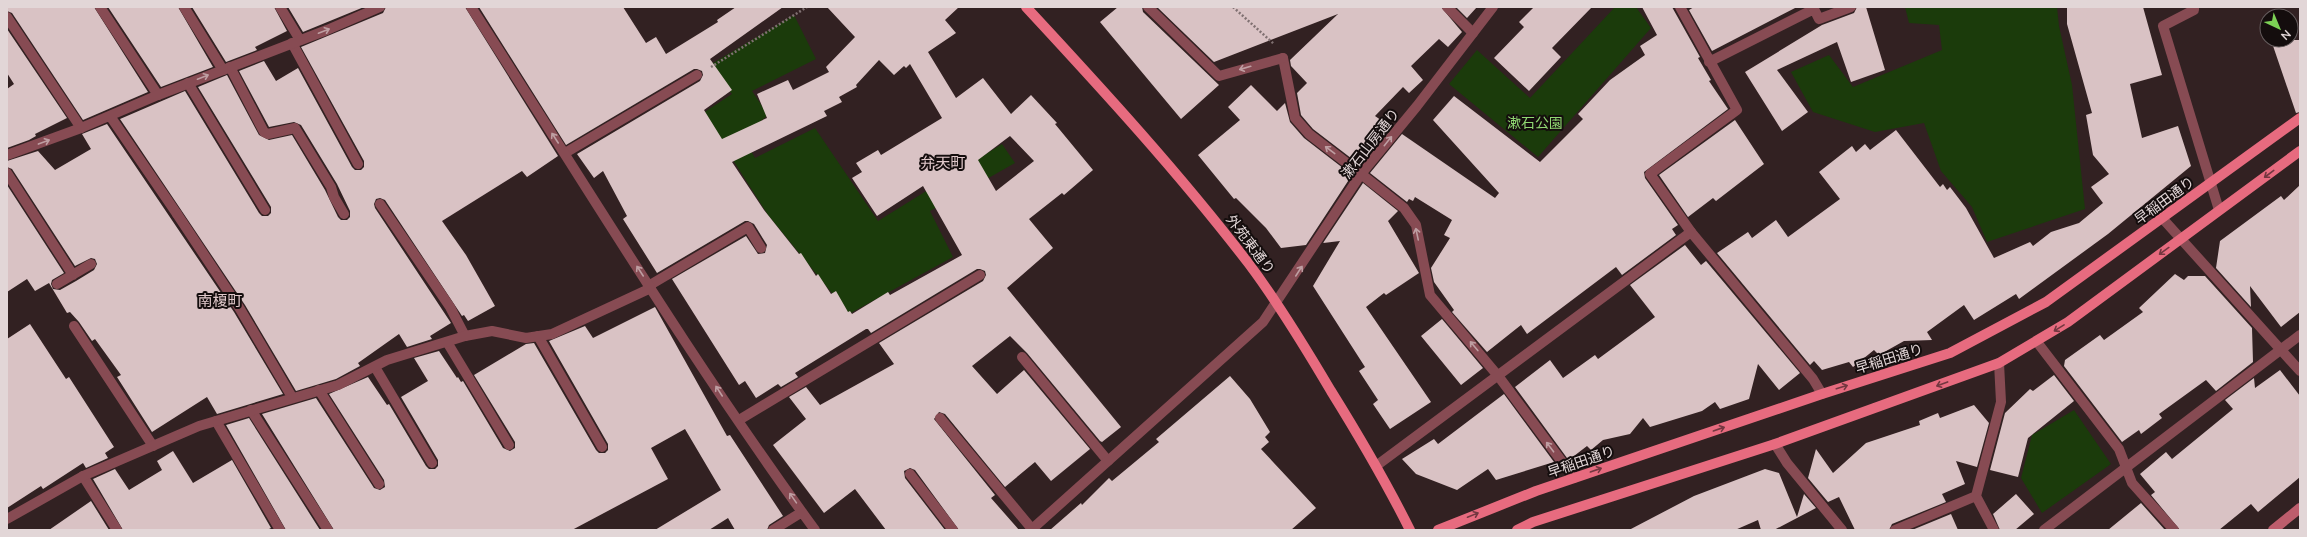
<svg xmlns="http://www.w3.org/2000/svg" width="2307" height="537" font-family="Lato,'Noto Sans JP',sans-serif">
<style>
.green{fill:#1b3b0b}
.building{fill:#d9c2c4;fill-rule:evenodd}
.lines{fill:none;stroke-linecap:round;stroke-linejoin:round}
.path{stroke:#807172;stroke-width:2.5;stroke-dasharray:2 2;stroke-linecap:butt}
.lane{stroke:#874b53;stroke-width:10}
.street{stroke:#874b53;stroke-width:10}
.secondary{stroke:#bd5d6c;stroke-width:10}
.primary{stroke:#e76b7f;stroke-width:10}
.oneway{stroke:#be9ea2}
.oneway2{stroke:#733740}
.labels{text-anchor:middle;dominant-baseline:central;stroke-width:4;stroke-linejoin:round;paint-order:stroke}
.park-label{font-size:14px;fill:#90d772;stroke:#140d0d}
.street-label{font-size:14px;fill:#e2d6d7;stroke:#140d0d}
.neighbourhood-label{font-size:15px;fill:#e1c9cb;stroke:#140d0d}
</style>
<rect width="100%" height="100%" fill="#322122"/>
<path class="green" d="M 1615,7 L 1636,7 L 1651,28 L 1538,157 L 1449,84 L 1477,50 L 1530,98 Z
M 1905,7 L 2057,7 L 2059,26 L 2072,85 L 2085,209 L 1987,242 L 1972,207 L 1941,171 L 1924,123 L 1875,132 L 1813,112 L 1791,72 L 1829,55 L 1853,87 L 1942,50 L 1939,25 L 1909,23 Z
M 794,15 L 816,59 L 752,91 L 768,115 L 743,137 L 755,158 L 815,128 L 878,221 L 1002,144 L 1015,163 L 930,211 L 953,257 L 849,314 L 768,215 L 703,113 L 732,94 L 708,66 Z
M 2074,410 L 2111,464 L 2042,513 L 2021,478 L 2032,435 Z"/>
<path class="building" d="M 7,7 L 94,7 L 148,92 L 83,120 L 12,13 L 7,11 Z
M 108,7 L 178,7 L 213,67 L 161,87 Z
M 192,7 L 274,7 L 287,31 L 255,47 L 257,50 L 226,62 Z
M 288,7 L 364,7 L 303,32 Z
M 386,7 L 465,7 L 558,156 L 527,177 L 522,171 L 442,221 L 466,255 L 495,306 L 468,321 L 464,315 L 462,316 L 385,200 L 380,198 L 376,199 L 374,204 L 375,208 L 451,323 L 430,336 L 432,339 L 407,347 L 399,334 L 358,363 L 360,366 L 336,379 L 296,391 L 245,305 L 120,119 L 185,91 L 259,213 L 262,216 L 268,216 L 271,213 L 271,207 L 198,87 L 227,75 L 259,135 L 269,140 L 292,135 L 325,190 L 338,217 L 341,220 L 347,220 L 350,217 L 350,211 L 337,184 L 301,125 L 294,122 L 269,127 L 239,71 L 264,61 L 276,81 L 298,68 L 352,167 L 355,170 L 361,170 L 364,167 L 364,161 L 301,47 L 383,13 Z
M 479,7 L 623,7 L 646,43 L 656,37 L 666,54 L 718,22 L 717,20 L 736,7 L 783,7 L 710,59 L 732,90 L 704,110 L 722,139 L 767,118 L 757,94 L 788,80 L 793,90 L 829,72 L 826,67 L 855,37 L 827,7 L 959,7 L 945,20 L 956,33 L 928,52 L 956,98 L 983,78 L 1011,114 L 1031,95 L 1057,123 L 1055,124 L 1093,170 L 1064,195 L 1062,193 L 1029,219 L 1053,248 L 1007,288 L 1121,427 L 1102,442 L 1100,441 L 1027,353 L 1010,336 L 972,366 L 997,394 L 1024,370 L 1090,449 L 1051,481 L 1035,462 L 1005,487 L 945,414 L 939,412 L 934,419 L 995,495 L 991,498 L 1019,530 L 959,530 L 915,470 L 910,468 L 904,471 L 905,478 L 945,530 L 886,530 L 855,489 L 824,513 L 773,445 L 806,419 L 789,397 L 806,387 L 820,405 L 894,364 L 879,343 L 983,281 L 986,275 L 985,271 L 980,269 L 977,269 L 871,333 L 868,329 L 866,329 L 795,373 L 798,377 L 781,387 L 778,384 L 756,398 L 745,381 L 739,385 L 672,279 L 746,236 L 758,254 L 765,253 L 767,245 L 754,224 L 748,221 L 745,221 L 657,273 L 623,219 L 627,216 L 603,171 L 594,178 L 577,154 L 700,81 L 703,75 L 702,71 L 697,69 L 694,69 L 566,145 ZM 879,60 L 894,75 L 904,66 L 906,68 L 910,64 L 942,118 L 881,155 L 878,150 L 856,163 L 862,172 L 852,178 L 877,216 L 923,186 L 962,255 L 890,295 L 888,292 L 852,314 L 850,311 L 848,312 L 836,291 L 831,294 L 818,274 L 816,276 L 801,253 L 799,254 L 764,210 L 732,162 L 827,116 L 824,111 L 842,102 L 839,97 L 857,87 L 856,85 ZM 1010,136 L 1034,161 L 996,191 L 978,160 Z
M 1118,7 L 1142,7 L 1143,12 L 1219,85 L 1181,119 L 1100,22 Z
M 1157,7 L 1441,7 L 1462,32 L 1448,47 L 1439,39 L 1411,66 L 1423,80 L 1409,93 L 1403,87 L 1375,116 L 1391,127 L 1360,165 L 1313,129 L 1301,115 L 1297,93 L 1307,83 L 1291,66 L 1290,60 L 1338,14 L 1214,62 Z
M 1456,7 L 1477,7 L 1467,18 Z
M 1534,7 L 1592,7 L 1552,48 L 1561,57 L 1529,91 L 1494,58 L 1524,27 L 1519,22 Z
M 1642,7 L 1672,7 L 1700,57 L 1698,58 L 1711,80 L 1709,81 L 1728,109 L 1644,172 L 1645,178 L 1678,225 L 1672,229 L 1676,235 L 1622,275 L 1616,267 L 1527,334 L 1521,325 L 1487,352 L 1452,312 L 1454,310 L 1434,282 L 1431,268 L 1450,238 L 1444,235 L 1452,220 L 1415,197 L 1413,201 L 1409,199 L 1407,202 L 1370,173 L 1402,134 L 1495,198 L 1499,193 L 1433,120 L 1454,96 L 1540,162 L 1583,119 L 1578,114 L 1610,80 L 1645,55 L 1640,46 L 1657,35 Z
M 1694,7 L 1797,7 L 1712,51 L 1689,10 Z
M 1857,7 L 1866,7 L 1885,70 L 1851,82 L 1837,42 L 1777,70 L 1808,112 L 1782,131 L 1745,72 L 1822,25 L 1854,13 Z
M 2067,7 L 2143,7 L 2162,75 L 2130,84 L 2142,138 L 2178,126 L 2191,166 L 2108,234 L 2019,299 L 2016,294 L 1974,320 L 1964,305 L 1927,332 L 1932,340 L 1904,341 L 1879,355 L 1874,350 L 1853,367 L 1849,362 L 1822,370 L 1814,361 L 1810,365 L 1717,253 L 1748,232 L 1752,238 L 1776,220 L 1788,237 L 1840,199 L 1819,172 L 1852,146 L 1856,152 L 1865,144 L 1870,150 L 1896,130 L 1940,187 L 1943,184 L 1947,190 L 1950,187 L 1966,208 L 1994,258 L 2030,242 L 2033,246 L 2051,232 L 2079,223 L 2103,203 L 2091,187 L 2109,174 L 2093,155 L 2086,115 L 2092,113 L 2067,24 Z
M 7,29 L 67,118 L 35,134 L 36,136 L 29,140 L 7,148 L 7,89 L 14,84 L 7,73 Z
M 2271,40 L 2300,40 L 2300,112 L 2296,113 Z
M 1251,85 L 1277,111 L 1285,103 L 1290,122 L 1304,138 L 1352,175 L 1306,245 L 1281,248 L 1266,228 L 1236,198 L 1234,199 L 1198,155 L 1240,120 L 1228,107 Z
M 1735,120 L 1764,164 L 1716,201 L 1713,198 L 1688,217 L 1659,175 Z
M 107,124 L 234,312 L 283,394 L 217,414 L 207,397 L 152,432 L 117,377 L 121,375 L 95,339 L 92,341 L 79,322 L 70,312 L 67,313 L 49,283 L 35,291 L 27,279 L 7,292 L 7,185 L 64,273 L 52,280 L 51,284 L 53,289 L 60,290 L 76,281 L 94,270 L 97,264 L 95,259 L 91,258 L 75,266 L 12,169 L 7,167 L 7,161 L 38,151 L 55,170 L 91,149 L 82,134 Z
M 1363,183 L 1398,211 L 1388,221 L 1419,273 L 1386,295 L 1384,293 L 1366,307 L 1431,402 L 1390,429 L 1373,404 L 1378,400 L 1359,371 L 1365,367 L 1313,286 L 1340,241 L 1323,243 Z
M 2300,185 L 2300,312 L 2281,327 L 2250,286 L 2251,307 L 2216,268 L 2220,241 L 2281,196 L 2284,200 Z
M 1685,245 L 1701,265 L 1706,261 L 1800,373 L 1779,390 L 1758,364 L 1749,399 L 1720,409 L 1715,402 L 1702,411 L 1650,427 L 1643,418 L 1630,434 L 1603,440 L 1591,450 L 1587,446 L 1574,456 L 1567,458 L 1515,387 L 1550,360 L 1563,378 L 1595,355 L 1598,359 L 1655,317 L 1630,285 Z
M 2175,274 L 2184,280 L 2188,276 L 2205,276 L 2252,328 L 2253,362 L 2216,391 L 2206,380 L 2159,414 L 2162,418 L 2141,434 L 2139,430 L 2122,442 L 2064,366 L 2065,360 L 2100,335 L 2104,340 L 2143,312 L 2139,308 Z
M 655,307 L 727,436 L 730,435 L 783,516 L 769,525 L 767,530 L 735,530 L 728,518 L 709,530 L 655,530 L 721,490 L 685,429 L 651,448 L 668,479 L 572,530 L 334,530 L 262,414 L 316,398 L 374,488 L 380,490 L 385,487 L 384,480 L 329,394 L 368,377 L 387,405 L 389,404 L 426,466 L 429,469 L 435,469 L 438,466 L 438,460 L 401,397 L 428,381 L 414,358 L 439,351 L 457,378 L 458,377 L 461,382 L 463,381 L 503,448 L 510,451 L 515,448 L 515,442 L 474,375 L 526,344 L 534,343 L 596,450 L 599,453 L 605,453 L 608,450 L 608,444 L 549,341 L 585,326 L 593,338 Z
M 1442,319 L 1483,368 L 1461,385 L 1421,336 Z
M 30,324 L 66,379 L 69,377 L 114,447 L 105,453 L 108,458 L 86,468 L 83,463 L 43,489 L 41,486 L 7,508 L 7,339 Z
M 2280,370 L 2300,396 L 2300,477 L 2258,512 L 2251,504 L 2219,530 L 2180,530 L 2151,495 L 2155,492 L 2140,474 L 2166,452 L 2172,459 L 2233,409 L 2225,400 L 2254,378 L 2255,388 Z
M 2054,375 L 2074,401 L 2028,438 L 2018,477 L 1990,470 L 2005,413 L 2030,389 L 2033,391 Z
M 1230,376 L 1250,399 L 1270,432 L 1265,437 L 1269,442 L 1261,449 L 1316,508 L 1291,530 L 1050,530 L 1081,503 L 1082,505 L 1109,478 L 1112,481 L 1159,442 L 1156,439 Z
M 1504,394 L 1554,462 L 1496,480 L 1488,469 L 1457,490 L 1416,474 L 1402,459 L 1434,439 L 1438,444 Z
M 1974,405 L 1989,423 L 1977,467 L 1956,461 L 1965,484 L 1942,494 L 1946,502 L 1892,524 L 1889,530 L 1855,530 L 1839,497 L 1828,502 L 1808,478 L 1816,449 L 1833,473 L 1866,443 L 1920,425 L 1919,421 L 1938,413 L 1940,418 Z
M 249,418 L 320,530 L 286,530 L 226,425 Z
M 173,451 L 193,483 L 232,460 L 271,528 L 267,530 L 123,530 L 93,479 L 115,469 L 129,490 L 162,470 L 157,461 Z
M 1765,469 L 1779,473 L 1797,517 L 1804,494 L 1816,508 L 1774,530 L 1761,530 L 1758,520 L 1735,530 L 1629,530 L 1694,496 Z
M 2016,494 L 2034,514 L 2015,530 L 2000,530 L 1993,514 Z
M 91,501 L 109,530 L 49,530 Z
M 2141,503 L 2165,530 L 2108,530 Z
M 1951,514 L 1958,530 L 1912,530 Z"/>
<g class="lines">
<path class="path" d="M 1233,7 L 1274,44
M 711,67 L 807,7"/>
<path class="lane" d="M 100,7 L 158,95
M 184,7 L 223,70
M 280,7 L 300,40
M 1447,7 L 1473,33
M 1680,7 L 1737,110 L 1650,174 L 1691,232
M 7,17 L 81,128
M 292,43 L 358,164
M 1283,58 L 1295,118 L 1309,134 L 1361,174
M 1709,62 L 1814,9 L 1819,19 L 1851,7
M 230,67 L 264,132 L 268,134 L 295,128 L 331,187 L 334,197 L 344,214
M 188,83 L 265,210
M 565,153 L 697,75
M 7,173 L 73,275
M 380,204 L 450,307 L 465,336
M 177,214 L 240,309 L 292,397
M 57,284 L 91,264
M 650,285 L 748,227 L 761,248
M 74,326 L 153,446
M 538,336 L 602,447
M 447,342 L 509,445
M 1022,357 L 1108,461
M 375,367 L 432,463
M 1499,377 L 1574,478
M 319,390 L 379,484
M 251,410 L 328,530
M 940,418 L 1032,529
M 739,420 L 980,275
M 216,421 L 280,530
M 910,474 L 953,530
M 83,476 L 117,530"/>
<path class="street" d="M 471,7 C 584,182 692,362 815,530
M 1148,7 L 1219,76 L 1283,58
M 2194,7 L 2194,10 L 2163,26 L 2219,210
M 110,116 L 177,214
M 7,155 L 81,128 L 158,95 L 327,30 L 380,7
M 1361,174 L 1404,208 L 1416,225 L 1430,295 L 1499,377
M 2163,219 L 2300,371
M 2037,342 L 2119,449 L 2132,483 L 2174,530
M 1775,444 L 1787,463 L 1842,530
M 1376,466 L 1691,232 L 1813,379 L 1822,394
M 7,519 L 83,476 L 199,426 L 338,385 L 387,360 L 465,336 L 492,331 L 526,338 L 552,334 L 651,288
M 773,530 L 802,512
M 1031,530 L 1263,322 L 1361,174 L 1417,106 L 1493,7
M 1895,530 L 1976,496
M 1994,530 L 1976,496 L 2001,402 L 1999,363
M 2044,530 L 2300,335"/>
<path class="secondary" d="M 2273,530 L 2300,508"/>
<path class="primary" d="M 1026,7 C 1103,90 1180,174 1249,264 C 1279,304 1305,347 1331,391 C 1359,436 1386,482 1410,530
M 1438,530 L 1536,491 L 1822,394 L 1950,353 L 2046,302 L 2300,118
M 1517,530 L 1533,522 L 1775,444 L 1999,363 L 2068,322 L 2300,151"/>
</g>
<defs><path id="oneway-shaft" d="M-6 0H5M1.5-3L5.5 0L1.5 3" fill="none" stroke-width="1.6" stroke-linecap="round" stroke-linejoin="round"/></defs>
<g class="oneway">
<use href="#oneway-shaft" transform="translate(324 31) rotate(-21)"/>
<use href="#oneway-shaft" transform="translate(1245 68) rotate(164)"/>
<use href="#oneway-shaft" transform="translate(203 77) rotate(-21)"/>
<use href="#oneway-shaft" transform="translate(555 138) rotate(-123)"/>
<use href="#oneway-shaft" transform="translate(1388 141) rotate(-51)"/>
<use href="#oneway-shaft" transform="translate(44 142) rotate(-20)"/>
<use href="#oneway-shaft" transform="translate(1330 150) rotate(-143)"/>
<use href="#oneway-shaft" transform="translate(1417 234) rotate(-102)"/>
<use href="#oneway-shaft" transform="translate(640 271) rotate(-123)"/>
<use href="#oneway-shaft" transform="translate(1299 271) rotate(-57)"/>
<use href="#oneway-shaft" transform="translate(1474 346) rotate(-130)"/>
<use href="#oneway-shaft" transform="translate(719 391) rotate(-123)"/>
<use href="#oneway-shaft" transform="translate(1550 447) rotate(-127)"/>
<use href="#oneway-shaft" transform="translate(793 498) rotate(-125)"/>
</g>
<g class="oneway2">
<use href="#oneway-shaft" transform="translate(2269 174) rotate(143)"/>
<use href="#oneway-shaft" transform="translate(2164 251) rotate(144)"/>
<use href="#oneway-shaft" transform="translate(2059 328) rotate(148)"/>
<use href="#oneway-shaft" transform="translate(1942 384) rotate(160)"/>
<use href="#oneway-shaft" transform="translate(1842 387) rotate(-17)"/>
<use href="#oneway-shaft" transform="translate(1719 429) rotate(-19)"/>
<use href="#oneway-shaft" transform="translate(1596 470) rotate(-19)"/>
<use href="#oneway-shaft" transform="translate(1473 515) rotate(-22)"/>
</g>
<g class="labels">
<g class="park-label">
<text x="1535" y="122">漱石公園</text>
</g>
<g class="street-label">
<text transform="translate(1370 143) rotate(-52)">漱石山房通り</text>
<text transform="translate(2164 200) rotate(-36)">早稲田通り</text>
<text transform="translate(1251 244) rotate(53)">外苑東通り</text>
<text transform="translate(1889 358) rotate(-17)">早稲田通り</text>
<text transform="translate(1581 461) rotate(-19)">早稲田通り</text>
</g>
<g class="neighbourhood-label">
<text x="943" y="162">弁天町</text>
<text x="220" y="300">南榎町</text>
</g>
</g>
<rect width="2307" height="537" fill="none" stroke="#e2d6d7" stroke-width="16"/>
<g transform="translate(2279 28) rotate(136)"><circle r="19" fill="#140d0d" stroke="#665d5e"/>
<path d="M0-3L7 15L0 10L-7 15Z" fill="#7cd155"/>
<text y="-6" font-size="11" font-weight="bold" text-anchor="middle" fill="#e2d6d7">N</text>
</g>
</svg>
